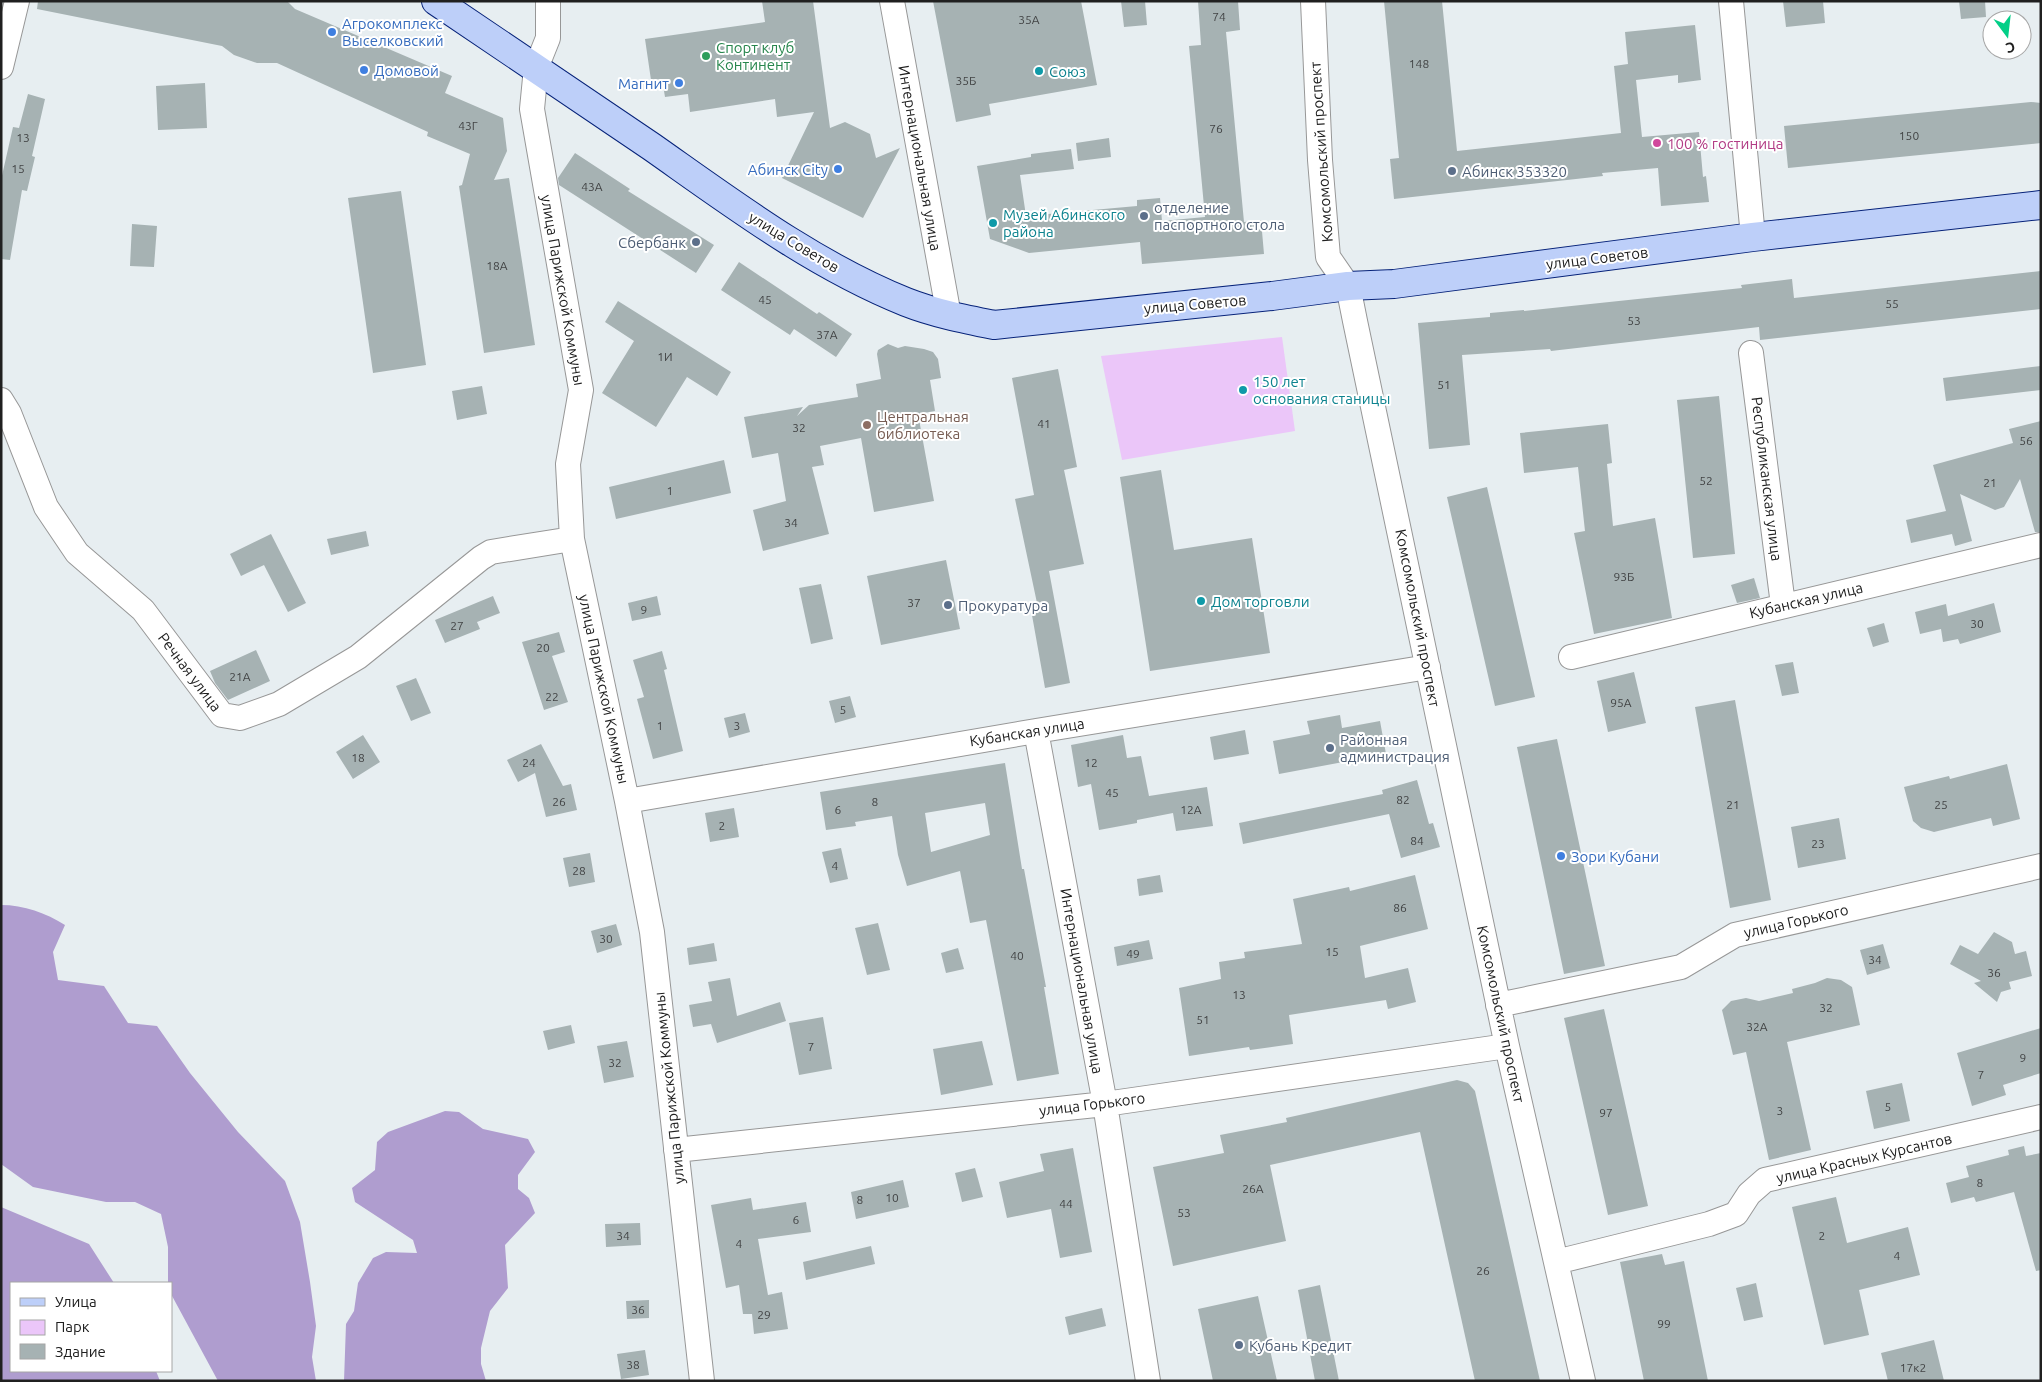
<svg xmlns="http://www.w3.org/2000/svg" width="2042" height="1382" font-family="Ubuntu,sans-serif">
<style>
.forest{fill:#af9dcf}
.park{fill:#ebc6f9}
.building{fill:#a6b2b3;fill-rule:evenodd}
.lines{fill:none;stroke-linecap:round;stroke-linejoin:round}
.street-casing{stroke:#979797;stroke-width:26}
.secondary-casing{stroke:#062279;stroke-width:30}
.street{stroke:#fff;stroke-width:24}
.secondary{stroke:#bdcff9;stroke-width:28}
.shop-dot{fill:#3f7fe0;stroke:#fff;stroke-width:2}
.leisure-dot{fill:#2e9e5b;stroke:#fff;stroke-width:2}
.culture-dot{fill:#0f9aa8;stroke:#fff;stroke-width:2}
.hotel-dot{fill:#d1479c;stroke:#fff;stroke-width:2}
.service-dot{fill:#5c6f8a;stroke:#fff;stroke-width:2}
.education-dot{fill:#8d6e63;stroke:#fff;stroke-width:2}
.labels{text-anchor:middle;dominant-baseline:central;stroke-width:4;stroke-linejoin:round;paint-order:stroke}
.number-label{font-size:12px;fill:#424445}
.shop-label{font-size:15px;fill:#366cbe;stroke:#fff;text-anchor:start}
.leisure-label{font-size:15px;fill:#27864d;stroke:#fff;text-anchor:start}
.culture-label{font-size:15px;fill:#0d838f;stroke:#fff;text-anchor:start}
.hotel-label{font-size:15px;fill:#b23c85;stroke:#fff;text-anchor:start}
.street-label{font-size:15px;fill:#202020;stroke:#fff}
.service-label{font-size:15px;fill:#4e5e75;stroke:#fff;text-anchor:start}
.education-label{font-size:15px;fill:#785e54;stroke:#fff;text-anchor:start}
</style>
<rect width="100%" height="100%" fill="#e7eef1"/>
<path class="forest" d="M 1,905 C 24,905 46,913 65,925 L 53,952 L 58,980 L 104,986 L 128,1023 L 157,1026 L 190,1073 L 238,1132 L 285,1181 L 300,1222 L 310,1282 L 316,1326 L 312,1357 L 316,1381 L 218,1381 L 171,1294 L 171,1283 L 168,1283 L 168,1247 L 161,1214 L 135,1202 L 106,1202 L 33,1187 L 1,1164 Z
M 445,1111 L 459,1112 L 483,1129 L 528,1139 L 535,1152 L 518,1175 L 518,1189 L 529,1198 L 535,1213 L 505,1245 L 508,1288 L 490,1311 L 481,1348 L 481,1364 L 486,1381 L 344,1381 L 346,1324 L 354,1311 L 358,1283 L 373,1258 L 386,1252 L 417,1253 L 413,1240 L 355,1202 L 352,1188 L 375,1170 L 377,1142 L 388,1132 Z
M 1,1207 L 89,1244 L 114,1283 L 11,1283 L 11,1371 L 156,1371 L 160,1381 L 1,1381 Z"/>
<path class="park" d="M 1282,337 L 1295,431 L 1122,460 L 1101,356 Z"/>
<path class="building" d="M 38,1 L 287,1 L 295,9 L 452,76 L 445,93 L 503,118 L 507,151 L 494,180 L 509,178 L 535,345 L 484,353 L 459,186 L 462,185 L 470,154 L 427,136 L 428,132 L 277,63 L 257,63 L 234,55 L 222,46 L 37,9 Z
M 762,1 L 813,1 L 830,128 L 845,122 L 870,134 L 876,158 L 900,148 L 863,218 L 782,178 L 814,112 L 777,117 L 775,99 L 690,112 L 688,94 L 665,97 L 662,79 L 651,80 L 645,39 L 765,22 Z
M 933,1 L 1081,1 L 1097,85 L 989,104 L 991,115 L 956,122 Z
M 1121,1 L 1145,1 L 1147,25 L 1124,27 Z
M 1198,1 L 1238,1 L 1240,30 L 1226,32 L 1244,222 L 1261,220 L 1264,254 L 1142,264 L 1140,242 L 1029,253 L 990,239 L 977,166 L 1031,157 L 1031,154 L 1071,149 L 1074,169 L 1020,175 L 1026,216 L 1137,206 L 1137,200 L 1160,198 L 1162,221 L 1205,217 L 1189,46 L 1201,45 Z
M 1384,1 L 1442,1 L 1457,151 L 1621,133 L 1614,66 L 1628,64 L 1625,32 L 1695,25 L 1701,80 L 1678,83 L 1678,75 L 1636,80 L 1642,137 L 1699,132 L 1703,177 L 1706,176 L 1709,202 L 1661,206 L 1658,168 L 1602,173 L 1603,176 L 1394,199 L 1390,159 L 1399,158 Z
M 1783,1 L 1823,1 L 1825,23 L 1786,27 Z
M 1959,1 L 1985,1 L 1986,17 L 1961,19 Z
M 205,83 L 207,128 L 158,130 L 156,86 Z
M 28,94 L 45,99 L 32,156 L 35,157 L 27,191 L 22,190 L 10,260 L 1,259 L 1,180 L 13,127 L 19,128 Z
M 2031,102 L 2041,103 L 2041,143 L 1788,168 L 1784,126 Z
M 1109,138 L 1111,157 L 1078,161 L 1076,143 Z
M 575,153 L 630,189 L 628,191 L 714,245 L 696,273 L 559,185 L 558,178 Z
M 401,191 L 426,365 L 373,373 L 348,198 Z
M 132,224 L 157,226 L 154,267 L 130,266 Z
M 739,262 L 817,314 L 819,312 L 852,334 L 836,357 L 794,329 L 790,335 L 721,290 Z
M 2041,271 L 2041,309 L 1760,340 L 1759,327 L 1551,351 L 1550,349 L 1462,355 L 1470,445 L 1429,449 L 1418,323 L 1490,317 L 1490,313 L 1524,310 L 1524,311 L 1742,288 L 1741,285 L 1792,279 L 1794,298 Z
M 618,301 L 731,372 L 717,396 L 687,377 L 656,427 L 602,393 L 634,341 L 605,322 Z
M 888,344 L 898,348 L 905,346 L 924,349 L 933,352 L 938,359 L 941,378 L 930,380 L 935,411 L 918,414 L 934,501 L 874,512 L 861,438 L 820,446 L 824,465 L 812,467 L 829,534 L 763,551 L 753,510 L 786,501 L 778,453 L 752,458 L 744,417 L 803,407 L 797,416 L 809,405 L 858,397 L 856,384 L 881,379 L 877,354 L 878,350 Z
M 2041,366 L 2041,390 L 1946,401 L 1943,378 Z
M 1058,369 L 1077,467 L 1064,470 L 1084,564 L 1049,571 L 1070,683 L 1045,688 L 1030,604 L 1037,603 L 1015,499 L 1034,495 L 1012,378 Z
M 482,386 L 487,414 L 457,420 L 452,391 Z
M 1719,396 L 1735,554 L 1693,558 L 1677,400 Z
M 2041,421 L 2041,532 L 2035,532 L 2020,479 L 2004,507 L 1995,510 L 1960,494 L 1972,541 L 1955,546 L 1952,534 L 1911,543 L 1906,520 L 1946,511 L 1933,465 L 2013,443 L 2009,429 Z
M 1608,424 L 1612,463 L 1607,464 L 1613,526 L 1655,518 L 1672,618 L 1594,634 L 1574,533 L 1585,531 L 1578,467 L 1524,473 L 1520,433 Z
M 724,460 L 731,493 L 616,519 L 609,487 Z
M 1161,470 L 1174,550 L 1252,538 L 1270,653 L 1150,671 L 1120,477 Z
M 1487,487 L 1535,697 L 1495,706 L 1447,497 Z
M 366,531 L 369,546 L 331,555 L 327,539 Z
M 271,534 L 306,603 L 288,612 L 264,565 L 241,576 L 230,554 Z
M 946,560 L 960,629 L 881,645 L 867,576 Z
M 1754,578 L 1760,598 L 1737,603 L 1731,585 Z
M 821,584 L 833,639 L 811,644 L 799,588 Z
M 493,596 L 500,613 L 477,622 L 480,629 L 445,643 L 435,620 Z
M 657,596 L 661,615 L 632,621 L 628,603 Z
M 1994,603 L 2001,632 L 1960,644 L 1958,639 L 1943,642 L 1941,629 L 1920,634 L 1915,612 L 1946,604 L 1948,616 Z
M 1884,623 L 1889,642 L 1873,647 L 1867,628 Z
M 559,632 L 565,652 L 552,656 L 568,702 L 544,710 L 522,642 Z
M 256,650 L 270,681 L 228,700 L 215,683 L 210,671 Z
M 662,651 L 667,669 L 664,670 L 683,751 L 653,759 L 637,699 L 644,697 L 633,660 Z
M 1793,662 L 1799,693 L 1782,696 L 1775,665 Z
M 1634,672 L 1646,723 L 1608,732 L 1597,681 Z
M 416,678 L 431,713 L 411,721 L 396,686 Z
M 850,696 L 856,717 L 835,723 L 829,701 Z
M 1735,700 L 1771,900 L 1730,908 L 1695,707 Z
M 745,713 L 750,732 L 729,738 L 724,718 Z
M 1340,715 L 1342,728 L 1380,721 L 1386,754 L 1279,774 L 1273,741 L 1310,734 L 1307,721 Z
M 1245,730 L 1249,754 L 1214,760 L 1210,737 Z
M 363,735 L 380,762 L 353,779 L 336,752 Z
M 1123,735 L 1127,758 L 1141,756 L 1149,796 L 1207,787 L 1213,826 L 1176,831 L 1173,813 L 1137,820 L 1137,823 L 1099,830 L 1091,784 L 1078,787 L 1071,745 Z
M 1557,739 L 1605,966 L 1564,974 L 1517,747 Z
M 541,744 L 563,786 L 571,784 L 577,810 L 546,817 L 535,773 L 518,782 L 507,760 Z
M 1005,763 L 1022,869 L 1024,869 L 1046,987 L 1044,987 L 1059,1074 L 1017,1081 L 986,920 L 970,923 L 960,871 L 907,886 L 898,855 L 892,816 L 855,822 L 856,826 L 826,830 L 820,792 ZM 985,803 L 990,835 L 931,852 L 925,813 Z
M 2007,764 L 2020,819 L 1993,826 L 1991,818 L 1934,832 L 1921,828 L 1913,821 L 1904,787 L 1949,776 L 1950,779 Z
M 1417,780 L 1429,824 L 1433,823 L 1440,847 L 1401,858 L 1389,814 L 1243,844 L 1239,823 L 1383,794 L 1382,790 Z
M 734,808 L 739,837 L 710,842 L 705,813 Z
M 1839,818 L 1846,859 L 1798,868 L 1791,827 Z
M 841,848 L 848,879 L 830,883 L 822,852 Z
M 590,853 L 595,882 L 569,887 L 563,858 Z
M 1160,875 L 1163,892 L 1139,896 L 1137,879 Z
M 1415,875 L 1428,929 L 1360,946 L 1365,978 L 1408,968 L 1416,1002 L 1388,1009 L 1386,1000 L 1289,1015 L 1293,1044 L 1250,1050 L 1249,1047 L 1189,1056 L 1179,988 L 1221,979 L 1219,962 L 1245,958 L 1244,952 L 1302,944 L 1293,899 L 1349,887 L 1350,891 Z
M 878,923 L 890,970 L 867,975 L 855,928 Z
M 616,924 L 622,945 L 597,953 L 591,931 Z
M 1994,932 L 2012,942 L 2015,954 L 2026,951 L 2032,976 L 2009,982 L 2011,989 L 2001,992 L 1997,1002 L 1974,983 L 1981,981 L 1950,964 L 1960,945 L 1978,954 Z
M 1149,940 L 1153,959 L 1117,966 L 1114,947 Z
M 714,943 L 717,961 L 689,965 L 687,948 Z
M 1883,944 L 1890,968 L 1867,975 L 1860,950 Z
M 958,948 L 964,969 L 946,973 L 941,953 Z
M 730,978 L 737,1016 L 780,1002 L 786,1021 L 717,1043 L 711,1024 L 693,1027 L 689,1005 L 712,1001 L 708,982 Z
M 1827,978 L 1841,980 L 1852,987 L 1860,1025 L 1787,1042 L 1811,1150 L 1769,1160 L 1746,1052 L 1733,1055 L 1722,1010 L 1731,1001 L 1746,998 L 1759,1001 L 1793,993 L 1792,989 L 1815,983 Z
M 1604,1009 L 1648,1206 L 1608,1215 L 1564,1018 Z
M 823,1017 L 832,1069 L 799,1075 L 789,1023 Z
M 571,1025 L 575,1043 L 548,1050 L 543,1031 Z
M 2041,1028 L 2041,1073 L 2003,1085 L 2006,1095 L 1972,1106 L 1957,1053 Z
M 627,1041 L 634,1077 L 604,1083 L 597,1046 Z
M 982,1041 L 993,1085 L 941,1095 L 933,1049 Z
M 1457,1080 L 1468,1083 L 1475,1091 L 1540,1381 L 1475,1381 L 1420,1132 L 1270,1165 L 1286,1241 L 1173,1266 L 1153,1167 L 1224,1153 L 1220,1135 L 1287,1122 L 1286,1118 Z
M 1902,1083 L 1910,1121 L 1874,1129 L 1866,1091 Z
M 2024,1146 L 2026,1156 L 2041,1153 L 2041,1270 L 2036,1271 L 2014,1192 L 1976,1202 L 1974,1197 L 1951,1203 L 1946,1183 L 1969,1177 L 1966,1166 L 2009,1155 L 2008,1150 Z
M 1073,1148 L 1092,1252 L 1060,1258 L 1051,1209 L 1007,1218 L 999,1182 L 1044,1171 L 1040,1154 Z
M 975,1168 L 983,1197 L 962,1202 L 955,1173 Z
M 903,1180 L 909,1207 L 856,1219 L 851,1192 Z
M 1836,1197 L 1847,1243 L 1908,1227 L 1920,1275 L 1859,1290 L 1869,1335 L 1824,1345 L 1792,1207 Z
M 751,1198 L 753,1210 L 806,1202 L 811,1232 L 758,1239 L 768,1295 L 782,1292 L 788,1329 L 754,1334 L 752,1314 L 743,1314 L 739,1285 L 726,1288 L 711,1205 Z
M 640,1223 L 641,1245 L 606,1247 L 605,1224 Z
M 871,1246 L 875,1264 L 806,1280 L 803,1262 Z
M 1662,1254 L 1665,1265 L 1684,1261 L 1708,1381 L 1644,1381 L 1620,1262 Z
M 1756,1283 L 1763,1317 L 1744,1321 L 1736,1288 Z
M 1320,1285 L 1339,1381 L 1315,1381 L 1298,1290 Z
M 1258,1296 L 1277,1381 L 1213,1381 L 1198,1309 Z
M 649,1300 L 649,1318 L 627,1319 L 626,1301 Z
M 1102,1308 L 1106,1326 L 1069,1335 L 1065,1317 Z
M 1934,1340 L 1944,1381 L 1888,1381 L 1881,1353 Z
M 645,1350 L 649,1375 L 621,1379 L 617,1354 Z"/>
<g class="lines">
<defs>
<path id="street" d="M 548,1 L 548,38 L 536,68 L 532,109 L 581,390 L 568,464 L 572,539 L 627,801 L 652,932 L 702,1381
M 892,1 L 949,316
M 1313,1 L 1320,160 L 1328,257 L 1348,286 L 1355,321 L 1507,1046 L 1583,1381
M 1731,1 L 1753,237
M 1,67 L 17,1
M 1751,353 L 1783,605
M 1,400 L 9,413 L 46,507 L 77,553 L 143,610 L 222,715 L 240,718 L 279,704 L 358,657 L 481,558 L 491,552 L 572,539
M 1571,657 L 2041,545
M 1036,731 L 1105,1104 L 1148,1381
M 627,801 L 1036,731 L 1428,667
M 1498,1005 L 1681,967 L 1735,935 L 2041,866
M 676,1150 L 1105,1104 L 1507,1046
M 1556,1262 L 1709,1224 L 1736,1214 L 1749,1194 L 1765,1180 L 2041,1117"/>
<path id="secondary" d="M 436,1 C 508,49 580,98 652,147 C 733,204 814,265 906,302 C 934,313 964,319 994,325 L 1272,296 L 1348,286 L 1394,284 L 1753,237 L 2041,205"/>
</defs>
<use href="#street" class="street-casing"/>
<use href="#secondary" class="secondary-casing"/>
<use href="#street" class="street"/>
<use href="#secondary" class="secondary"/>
</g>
<g class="shop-dot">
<circle cx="332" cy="32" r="5"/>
<circle cx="364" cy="70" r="5"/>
<circle cx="679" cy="83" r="5"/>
<circle cx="838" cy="169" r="5"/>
<circle cx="1561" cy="856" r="5"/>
</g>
<circle class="leisure-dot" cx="706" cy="56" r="5"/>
<g class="culture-dot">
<circle cx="1039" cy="71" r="5"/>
<circle cx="993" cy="223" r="5"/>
<circle cx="1243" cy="390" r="5"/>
<circle cx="1201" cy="601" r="5"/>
</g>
<circle class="hotel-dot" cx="1657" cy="143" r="5"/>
<g class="service-dot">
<circle cx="1452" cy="171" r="5"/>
<circle cx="1144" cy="216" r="5"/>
<circle cx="696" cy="242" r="5"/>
<circle cx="948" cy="605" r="5"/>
<circle cx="1330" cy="748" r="5"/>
<circle cx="1239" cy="1345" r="5"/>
</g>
<circle class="education-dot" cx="867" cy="425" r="5"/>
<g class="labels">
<g class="number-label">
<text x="1219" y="16">74</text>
<text x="1029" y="19">35А</text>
<text x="1419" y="63">148</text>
<text x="966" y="80">35Б</text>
<text x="468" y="125">43Г</text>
<text x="1216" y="128">76</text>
<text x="1909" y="135">150</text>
<text x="23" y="137">13</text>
<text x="18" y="168">15</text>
<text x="592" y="186">43А</text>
<text x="497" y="265">18А</text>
<text x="765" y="299">45</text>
<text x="1892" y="303">55</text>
<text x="1634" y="320">53</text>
<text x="827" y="334">37А</text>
<text x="665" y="356">1И</text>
<text x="1444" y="384">51</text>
<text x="1044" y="423">41</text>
<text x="799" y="427">32</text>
<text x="2026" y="440">56</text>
<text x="1706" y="480">52</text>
<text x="1990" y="482">21</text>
<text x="670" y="490">1</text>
<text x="791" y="522">34</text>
<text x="1624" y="576">93Б</text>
<text x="914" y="602">37</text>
<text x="644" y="609">9</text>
<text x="1977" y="623">30</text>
<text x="457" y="625">27</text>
<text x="543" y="647">20</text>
<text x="240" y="676">21А</text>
<text x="552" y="696">22</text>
<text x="1621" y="702">95А</text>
<text x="843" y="709">5</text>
<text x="660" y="725">1</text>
<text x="737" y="725">3</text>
<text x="358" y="757">18</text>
<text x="529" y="762">24</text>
<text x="1091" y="762">12</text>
<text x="1112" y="792">45</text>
<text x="1403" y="799">82</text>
<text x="559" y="801">26</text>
<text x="875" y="801">8</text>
<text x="1733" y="804">21</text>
<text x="1941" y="804">25</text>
<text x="838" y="809">6</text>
<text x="1191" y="809">12А</text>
<text x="722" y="825">2</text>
<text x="1417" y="840">84</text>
<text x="1818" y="843">23</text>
<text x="835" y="865">4</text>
<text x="579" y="870">28</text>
<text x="1400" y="907">86</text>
<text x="606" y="938">30</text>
<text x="1332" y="951">15</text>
<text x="1133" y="953">49</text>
<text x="1017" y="955">40</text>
<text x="1875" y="959">34</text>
<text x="1994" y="972">36</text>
<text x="1239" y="994">13</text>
<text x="1826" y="1007">32</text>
<text x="1203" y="1019">51</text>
<text x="1757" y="1026">32А</text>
<text x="811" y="1046">7</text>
<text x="2023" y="1057">9</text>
<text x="615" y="1062">32</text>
<text x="1981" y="1074">7</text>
<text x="1888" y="1106">5</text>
<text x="1780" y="1110">3</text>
<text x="1606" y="1112">97</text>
<text x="1980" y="1182">8</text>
<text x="1253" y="1188">26А</text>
<text x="892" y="1197">10</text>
<text x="860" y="1199">8</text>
<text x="1066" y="1203">44</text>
<text x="1184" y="1212">53</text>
<text x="796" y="1219">6</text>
<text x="623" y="1235">34</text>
<text x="1822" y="1235">2</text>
<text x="739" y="1243">4</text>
<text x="1897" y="1255">4</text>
<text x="1483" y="1270">26</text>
<text x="638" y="1309">36</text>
<text x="764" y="1314">29</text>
<text x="1664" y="1323">99</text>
<text x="633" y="1364">38</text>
<text x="1913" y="1367">17к2</text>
</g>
<g class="shop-label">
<text x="342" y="23">Агрокомплекс<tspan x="342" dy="17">Выселковский</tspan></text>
<text x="374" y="70">Домовой</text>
<text x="669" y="83" text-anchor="end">Магнит</text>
<text x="828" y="169" text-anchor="end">Абинск City</text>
<text x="1571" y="856">Зори Кубани</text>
</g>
<g class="leisure-label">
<text x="716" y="47">Спорт клуб<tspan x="716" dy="17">Континент</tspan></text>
</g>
<g class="culture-label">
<text x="1049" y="71">Союз</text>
<text x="1003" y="214">Музей Абинского<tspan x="1003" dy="17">района</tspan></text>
<text x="1253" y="381">150 лет<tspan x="1253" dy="17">основания станицы</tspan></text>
<text x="1211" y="601">Дом торговли</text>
</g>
<g class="hotel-label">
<text x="1667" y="143">100 % гостиница</text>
</g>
<g class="street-label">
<text transform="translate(1321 152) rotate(-94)">Комсомольский проспект</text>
<text transform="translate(920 158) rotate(80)">Интернациональная улица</text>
<text transform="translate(794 242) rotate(31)">улица Советов</text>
<text transform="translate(1597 258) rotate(-7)">улица Советов</text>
<text transform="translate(563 290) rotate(80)">улица Парижской Коммуны</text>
<text transform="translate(1195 304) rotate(-5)">улица Советов</text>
<text transform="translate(1767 479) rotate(83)">Республиканская улица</text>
<text transform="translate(1806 600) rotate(-13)">Кубанская улица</text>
<text transform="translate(1418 618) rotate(79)">Комсомольский проспект</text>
<text transform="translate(190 672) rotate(53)">Речная улица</text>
<text transform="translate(604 689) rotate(78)">улица Парижской Коммуны</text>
<text transform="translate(1027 732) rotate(-9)">Кубанская улица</text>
<text transform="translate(1796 921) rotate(-13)">улица Горького</text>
<text transform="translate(1082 981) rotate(80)">Интернациональная улица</text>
<text transform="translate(1501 1014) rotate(78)">Комсомольский проспект</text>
<text transform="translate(669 1088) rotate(-96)">улица Парижской Коммуны</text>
<text transform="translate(1092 1104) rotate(-7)">улица Горького</text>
<text transform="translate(1864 1158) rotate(-13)">улица Красных Курсантов</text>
</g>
<g class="service-label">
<text x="1462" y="171">Абинск 353320</text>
<text x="1154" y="207">отделение<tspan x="1154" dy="17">паспортного стола</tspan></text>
<text x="686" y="242" text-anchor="end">Сбербанк</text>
<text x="958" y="605">Прокуратура</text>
<text x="1340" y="739">Районная<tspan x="1340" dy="17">администрация</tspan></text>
<text x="1249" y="1345">Кубань Кредит</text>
</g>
<g class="education-label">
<text x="877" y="416">Центральная<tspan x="877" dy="17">библиотека</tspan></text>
</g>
</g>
<rect width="2042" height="1382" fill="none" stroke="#202020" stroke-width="5"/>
<rect x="10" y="1282" width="162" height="90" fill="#ffffff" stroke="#a6a6a6"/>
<rect x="20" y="1298" width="25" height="8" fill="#bdcff9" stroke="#a6a6a6"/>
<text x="55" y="1307" font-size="15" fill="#202020">Улица</text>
<rect x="20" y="1320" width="25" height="15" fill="#ebc6f9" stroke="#a6a6a6"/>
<text x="55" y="1332" font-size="15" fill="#202020">Парк</text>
<rect x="20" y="1344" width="25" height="15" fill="#a6b2b3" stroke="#a6a6a6"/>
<text x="55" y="1357" font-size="15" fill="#202020">Здание</text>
<g transform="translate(2007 35) rotate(165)"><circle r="24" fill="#ffffff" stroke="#a6a6a6"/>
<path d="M0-4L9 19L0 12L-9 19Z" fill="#02cf87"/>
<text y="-8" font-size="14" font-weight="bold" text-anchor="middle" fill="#202020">С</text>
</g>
</svg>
